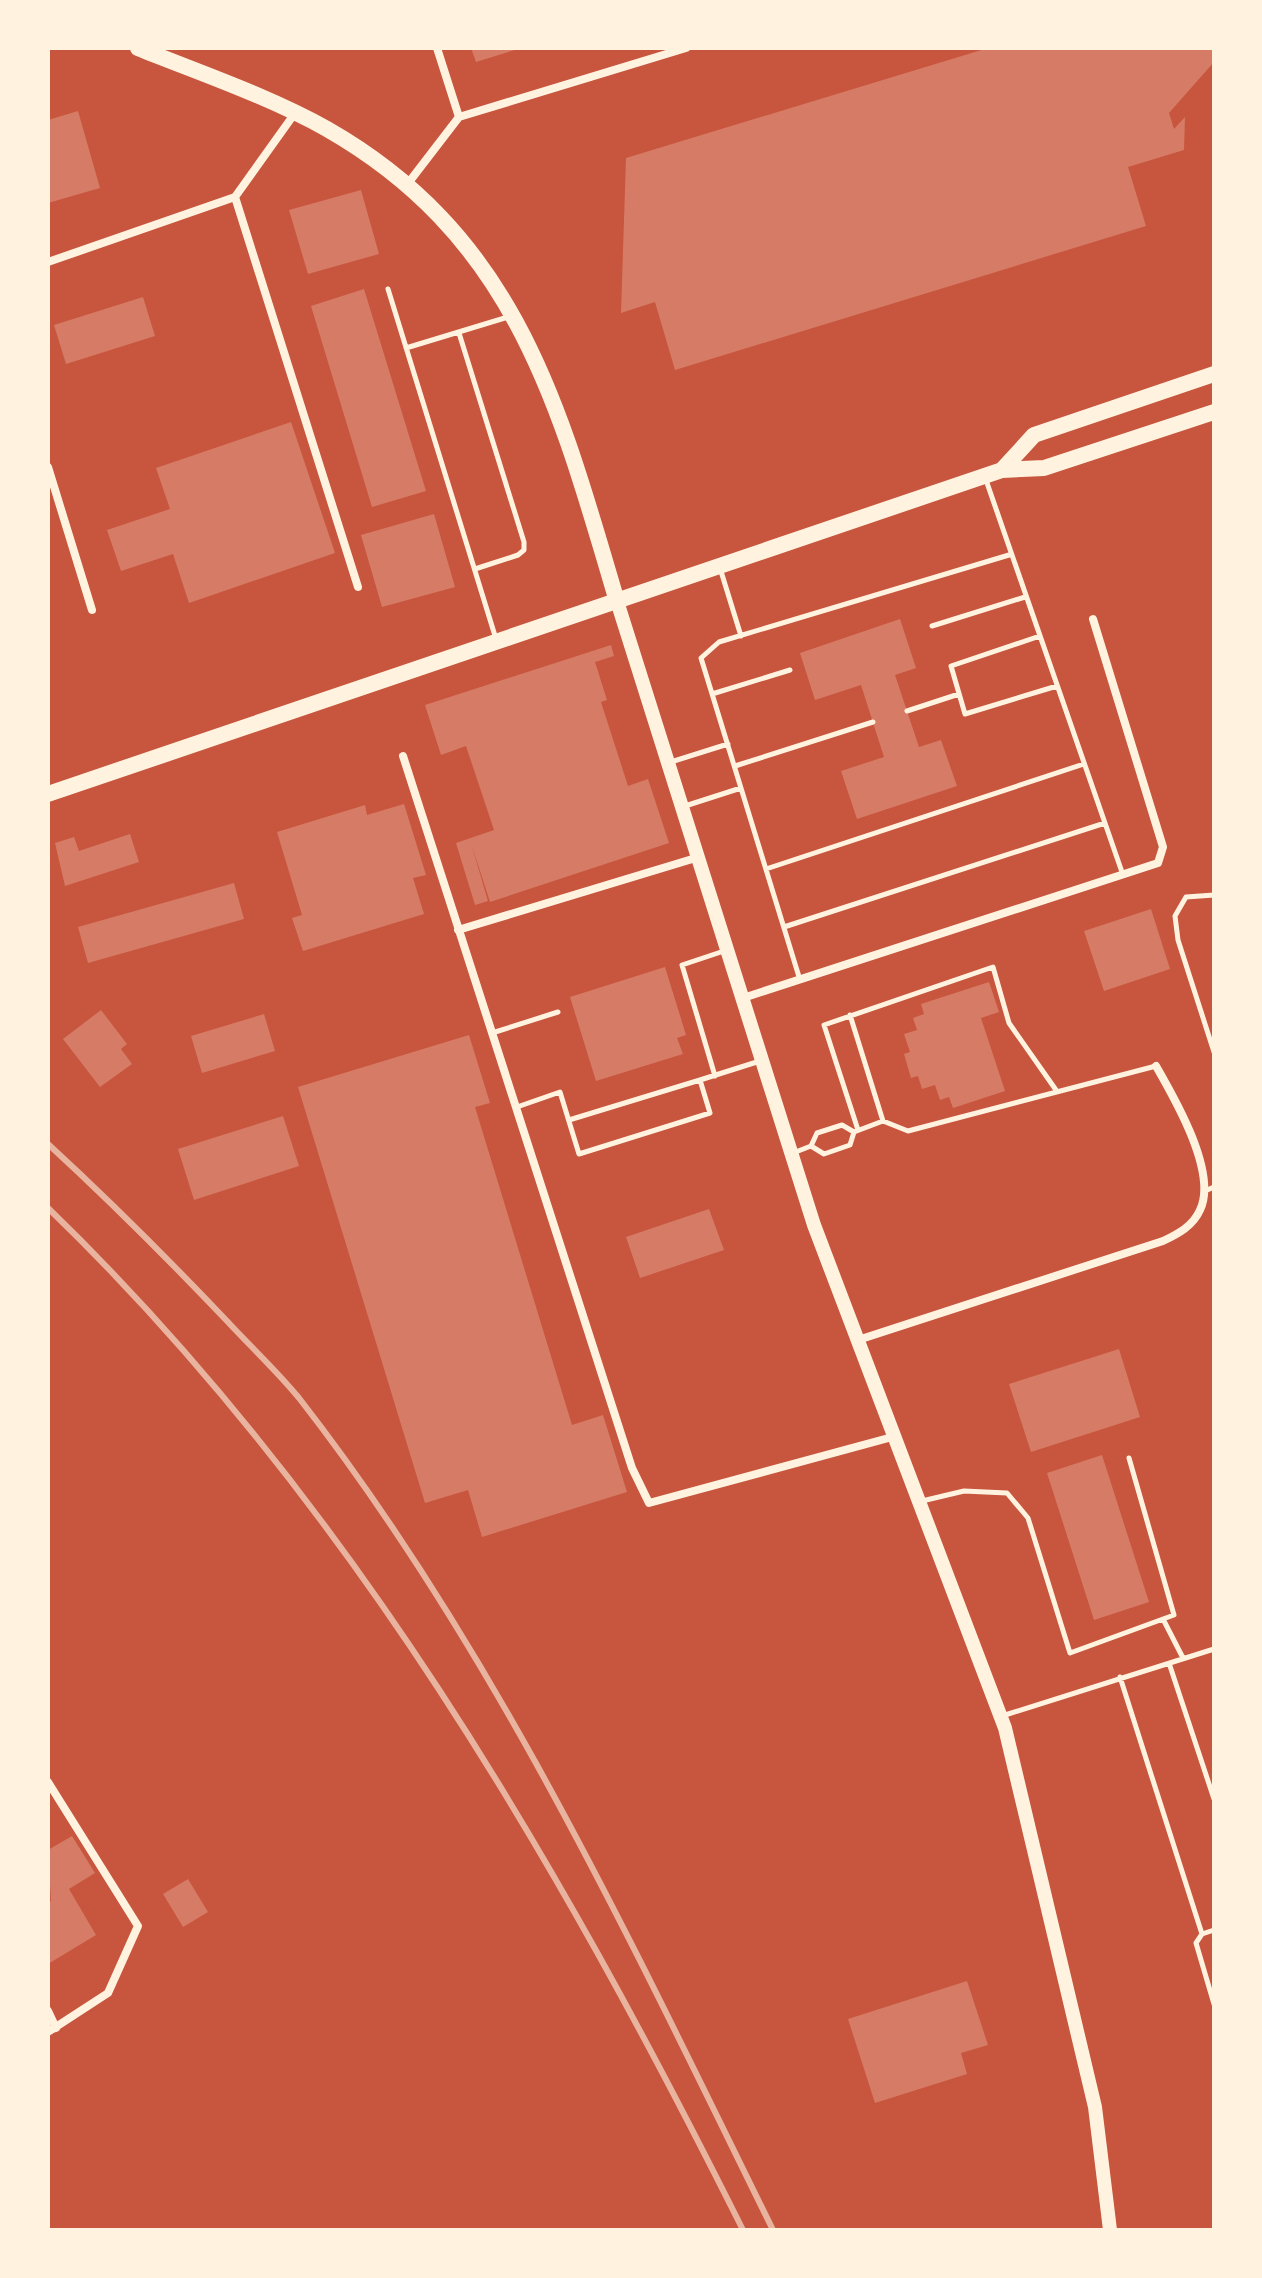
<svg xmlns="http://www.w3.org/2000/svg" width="1262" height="2278" font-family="'Open Sans',sans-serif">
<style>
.building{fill:#d67c66}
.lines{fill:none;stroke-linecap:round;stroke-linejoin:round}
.service{stroke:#fff3e0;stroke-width:5}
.minor{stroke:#fff3e0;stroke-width:8}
.secondary{stroke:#fff3e0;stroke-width:14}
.primary{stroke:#fff3e0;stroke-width:16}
.rail{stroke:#e9b49f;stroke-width:6}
</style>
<rect width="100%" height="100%" fill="#c8553d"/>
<path class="building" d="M 471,48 L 518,48 L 518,49 L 476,62 Z
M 988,48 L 1214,48 L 1214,62 L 1169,113 L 1174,129 L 1185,117 L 1184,150 L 1128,167 L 1146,226 L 675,370 L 655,302 L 621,313 L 626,158 Z
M 78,111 L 100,188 L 48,203 L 48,120 Z
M 361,190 L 379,254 L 308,274 L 289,210 Z
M 364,289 L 426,491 L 372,507 L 311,306 Z
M 143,297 L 155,336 L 66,364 L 54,325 Z
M 291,422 L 335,553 L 189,603 L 173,554 L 121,571 L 107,530 L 170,509 L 156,468 Z
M 434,514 L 455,587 L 382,607 L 361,535 Z
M 900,619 L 916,668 L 895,675 L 919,747 L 941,740 L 957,786 L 857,819 L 841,771 L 884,757 L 861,685 L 815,700 L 800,653 Z
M 611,645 L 614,656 L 595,662 L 607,700 L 601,702 L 628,786 L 648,779 L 669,843 L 490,902 L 471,843 L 488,901 L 475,905 L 456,843 L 494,830 L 466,746 L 441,755 L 425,705 Z
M 404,804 L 426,875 L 413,878 L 424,914 L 303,951 L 292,918 L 302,915 L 277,832 L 365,805 L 367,815 Z
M 130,834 L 139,862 L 65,886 L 55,843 L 74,837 L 79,851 Z
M 234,883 L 244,919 L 88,963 L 78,927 Z
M 1151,909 L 1170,969 L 1104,991 L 1084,931 Z
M 665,967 L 686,1035 L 677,1038 L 683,1054 L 596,1081 L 570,997 Z
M 989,982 L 999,1012 L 981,1018 L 1005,1091 L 953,1108 L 949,1097 L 940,1100 L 935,1085 L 922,1089 L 918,1076 L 911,1078 L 904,1054 L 910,1052 L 904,1034 L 917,1030 L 913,1018 L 924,1014 L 921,1004 Z
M 101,1010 L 127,1044 L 121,1049 L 132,1064 L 100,1087 L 63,1039 Z
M 264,1014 L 275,1051 L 202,1073 L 191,1036 Z
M 469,1035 L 490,1103 L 475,1107 L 572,1425 L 603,1415 L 627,1492 L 482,1537 L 468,1490 L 425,1503 L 298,1087 Z
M 283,1116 L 299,1166 L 194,1200 L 178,1149 Z
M 709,1209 L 724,1250 L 640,1278 L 626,1237 Z
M 1119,1349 L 1140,1417 L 1031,1452 L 1009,1384 Z
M 1102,1455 L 1149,1602 L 1094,1620 L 1047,1473 Z
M 72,1836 L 95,1873 L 69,1889 L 96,1935 L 48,1964 L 48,1902 L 51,1901 L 48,1850 Z
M 188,1879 L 208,1912 L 183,1927 L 163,1894 Z
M 967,1981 L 988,2045 L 961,2053 L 967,2074 L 875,2103 L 848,2019 Z"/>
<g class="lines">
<path class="service" d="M 388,289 L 496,639
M 459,333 L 524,542 L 524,550 L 518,555 L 475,569
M 406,348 L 508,317
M 986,480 L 1123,875
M 720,568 L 741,636
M 932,626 L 1025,597
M 1040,636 L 951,666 L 965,714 L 1057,686
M 712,694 L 790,670
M 907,711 L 959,694
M 671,762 L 728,744
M 735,766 L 873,722
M 685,806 L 741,788
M 766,869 L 1084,764
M 1214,895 L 1186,897 L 1175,916 L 1178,940 L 1214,1052
M 784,927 L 1105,823
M 800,980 L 701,658 L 719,642 L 1009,555
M 850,1015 L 883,1121
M 492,1033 L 558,1012
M 715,1076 L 682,965 L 727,950
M 700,1080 L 760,1061
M 517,1107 L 560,1092 L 579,1154 L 710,1113 L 700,1080 L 569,1120
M 858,1130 L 824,1025 L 993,967 L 1009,1023 L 1056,1090
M 811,1146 L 824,1154 L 850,1145 L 854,1132
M 793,1153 L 811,1146 L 817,1133 L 842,1125 L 854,1132 L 883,1121 L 908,1131 L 1156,1066
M 1205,1191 L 1214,1187
M 922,1501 L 964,1491 L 1007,1493 L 1028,1518 L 1070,1653 L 1174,1615 L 1129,1458
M 1163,1619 L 1183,1658
M 1169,1663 L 1214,1799
M 1120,1677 L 1202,1934 L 1214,1930
M 1002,1716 L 1214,1649
M 1202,1934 L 1196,1943 L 1214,2004"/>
<path class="minor" d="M 437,48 L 459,117
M 459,117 L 686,48
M 406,186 L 459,117
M 235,197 L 358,587
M 48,262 L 235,197 L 295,113
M 48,467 L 92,610
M 403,756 L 632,1468 L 649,1503 L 896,1436
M 458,930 L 699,857
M 743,998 L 1158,863 L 1163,847 L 1093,619
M 858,1340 L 1163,1241 C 1178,1234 1193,1226 1200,1210 C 1218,1173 1175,1099 1156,1066
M 48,1782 L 138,1926 L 108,1993 L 48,2032
M 48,2011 L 56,2028"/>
<path class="secondary" d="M 616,598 L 814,1225 L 1005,1728 L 1095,2107 L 1110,2230"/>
<path class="primary" d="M 138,48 C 200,73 268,96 327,129 C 516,237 559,405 616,598
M 1002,470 L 1034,435 L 1214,374
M 48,794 L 1002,470 L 1044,468 L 1214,412"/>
<path class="rail" d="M 48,1144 C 110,1201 169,1260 227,1321 C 250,1346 277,1371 299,1398 C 496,1651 632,1944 773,2230
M 48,1208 C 348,1498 558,1860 743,2230"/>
</g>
<rect width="1262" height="2278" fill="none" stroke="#fff3e0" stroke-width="100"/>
</svg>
